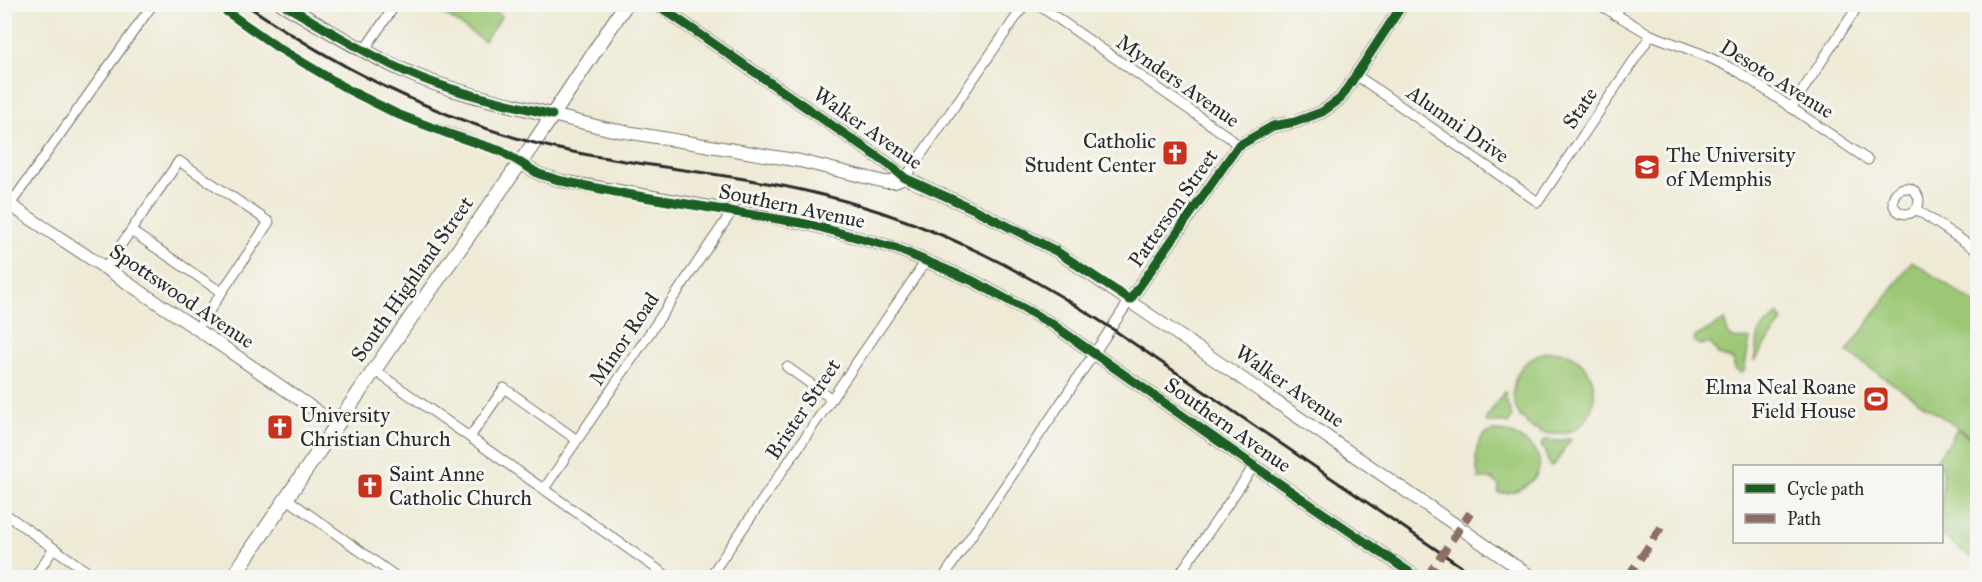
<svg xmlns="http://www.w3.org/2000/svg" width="1982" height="582" font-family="'IM FELL Great Primer',serif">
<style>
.green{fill:#9cc875;stroke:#647a50;stroke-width:1.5}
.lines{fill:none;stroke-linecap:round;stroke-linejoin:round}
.minor-casing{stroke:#706e66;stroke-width:11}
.tertiary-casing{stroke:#706e66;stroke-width:14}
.secondary-casing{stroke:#706e66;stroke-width:16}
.minor{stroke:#fff;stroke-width:9}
.tertiary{stroke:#fff;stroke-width:12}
.secondary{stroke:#fff;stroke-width:14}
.rail{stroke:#2b2b2b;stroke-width:3}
.quiet{stroke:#8d6e63;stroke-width:8;stroke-dasharray:15 8;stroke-linecap:butt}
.cycleway-casing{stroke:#f6f6f2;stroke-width:13}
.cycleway{stroke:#1b5e20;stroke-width:9}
.labels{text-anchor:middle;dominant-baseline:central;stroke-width:6;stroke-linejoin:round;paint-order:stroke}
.street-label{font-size:21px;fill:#2b2b2b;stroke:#f6f6f2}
.poi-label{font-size:21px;fill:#2b2b2b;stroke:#f6f6f2;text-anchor:start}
</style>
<rect width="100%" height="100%" fill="#f6f6f2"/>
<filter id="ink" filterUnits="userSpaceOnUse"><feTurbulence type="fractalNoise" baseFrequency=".0167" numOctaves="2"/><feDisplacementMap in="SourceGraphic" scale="12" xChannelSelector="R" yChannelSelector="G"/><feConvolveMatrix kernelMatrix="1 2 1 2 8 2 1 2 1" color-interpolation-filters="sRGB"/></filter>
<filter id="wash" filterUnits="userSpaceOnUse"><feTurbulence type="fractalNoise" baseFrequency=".008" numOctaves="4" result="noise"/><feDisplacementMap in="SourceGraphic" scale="24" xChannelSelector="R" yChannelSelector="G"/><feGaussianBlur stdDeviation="1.35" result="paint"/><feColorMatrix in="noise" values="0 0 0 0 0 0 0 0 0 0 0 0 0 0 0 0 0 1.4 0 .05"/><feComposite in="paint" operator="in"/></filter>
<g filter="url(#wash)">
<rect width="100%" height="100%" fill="#efead5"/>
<path class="green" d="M 431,5 L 485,5 L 502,16 L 484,41 Z
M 1912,261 L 1977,305 L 1977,441 L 1847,352 Z
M 1778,314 L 1783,320 L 1754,361 L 1759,332 Z
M 1725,320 C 1727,341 1734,339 1750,339 L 1744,371 L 1741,373 L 1735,369 L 1733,360 L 1719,355 L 1711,344 L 1706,343 L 1700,345 L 1694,341 L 1695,337 Z
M 1553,351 C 1615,356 1604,449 1540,432 L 1540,430 L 1536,428 L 1535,430 L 1526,423 L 1527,422 L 1524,418 L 1522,419 C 1502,391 1518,354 1553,351 Z
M 1504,392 L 1506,393 L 1507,403 L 1512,417 L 1508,424 L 1501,421 L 1501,423 L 1487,423 L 1486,419 Z
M 1957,429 L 1977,443 L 1977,561 L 1942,536 L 1942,466 L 1933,466 Z
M 1494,431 C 1524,431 1560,463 1525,486 C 1517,491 1507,494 1498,493 L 1499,486 C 1493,476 1486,479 1479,479 C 1475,464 1472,435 1494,431 Z
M 1571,438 L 1571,440 L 1562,451 L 1563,452 L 1554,465 L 1550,466 L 1545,453 L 1546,452 L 1541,446 L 1545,440 L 1559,441 Z"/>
</g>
<g filter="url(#ink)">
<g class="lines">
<defs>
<path id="minor" d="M 216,4 C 273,44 331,85 396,113 C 435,131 482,139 519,162
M 1037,4 L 1230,138 L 1238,146
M 1598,4 L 1651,35 L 1702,54 L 1739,72 L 1868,160
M 1615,15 L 1622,4
M 364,50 L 396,4
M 1356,75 L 1538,202 L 1651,35
M 1791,108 L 1856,9 L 1850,4
M 905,178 L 1025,4
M1893 201a13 13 0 1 1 26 0a13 13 0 1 1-26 0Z
M 1916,209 L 1978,251
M 4,213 L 153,4
M 131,231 L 221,292
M 105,268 L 179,161 L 269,222 L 197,329
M 787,367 L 832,399
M 374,370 L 670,578
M 470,437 L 504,388 L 577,440
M 544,489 L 733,210
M 286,498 L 398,578
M 4,513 L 96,578
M 34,578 L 54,548
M 709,578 L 926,261
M 943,578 L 1130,300
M 1177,578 L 1254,466"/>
<path id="tertiary" d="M 656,4 L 888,164 L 905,178 L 978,211 L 1056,251 L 1533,578
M 552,115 L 608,129 L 800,161 L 885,182 L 895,182 L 905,178
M 519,162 L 539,174 L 562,181 L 808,224 L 895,248 L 973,281 L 1052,324 L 1254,466 L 1418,578
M 4,201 L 197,329 L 337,425
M 1130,300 L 1238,146 L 1273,126 L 1295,122 L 1322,112 L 1340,99 L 1403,4"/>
<path id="secondary" d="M 283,4 C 325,28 366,54 409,73 C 454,93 505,103 552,115
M 232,578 L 388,350 L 534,143 L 626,4"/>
</defs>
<use href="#minor" class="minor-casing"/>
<use href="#tertiary" class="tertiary-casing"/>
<use href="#secondary" class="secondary-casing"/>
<use href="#minor" class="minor"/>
<use href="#tertiary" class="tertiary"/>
<use href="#secondary" class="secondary"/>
<path class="rail" d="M 245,4 C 345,73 454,128 573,152 C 663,170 756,175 845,201 C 942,228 1028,273 1111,328 L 1478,578"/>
<path class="quiet" d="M 1426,578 L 1470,513
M 1627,578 L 1662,526"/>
<defs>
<path id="cycleway" d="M 216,4 L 277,47 L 349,90 L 397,114 L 449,134 L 501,151 L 539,174 L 562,181 L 626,194 L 808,224 L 895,248 L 973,281 L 1052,324 L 1254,466 L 1418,578
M 283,4 C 325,28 366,54 409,73 C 454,93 505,103 552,115
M 656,4 L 888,164 L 905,178 L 978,211 L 1056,251 L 1130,300 L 1238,146 L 1273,126 L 1295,122 L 1322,112 L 1340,99 L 1403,4"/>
</defs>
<use href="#cycleway" class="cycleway-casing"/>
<use href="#cycleway" class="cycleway"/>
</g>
</g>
<defs>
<symbol id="church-square" viewBox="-11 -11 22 22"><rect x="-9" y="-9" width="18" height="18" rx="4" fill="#c8321e" stroke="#f6f6f2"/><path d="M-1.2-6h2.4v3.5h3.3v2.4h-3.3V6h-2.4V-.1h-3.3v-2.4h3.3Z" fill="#fff"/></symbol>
<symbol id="university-square" viewBox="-11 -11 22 22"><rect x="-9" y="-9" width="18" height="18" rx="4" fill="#c8321e" stroke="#f6f6f2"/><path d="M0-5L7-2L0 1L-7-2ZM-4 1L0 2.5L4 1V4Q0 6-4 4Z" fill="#fff"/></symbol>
<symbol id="stadium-square" viewBox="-11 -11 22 22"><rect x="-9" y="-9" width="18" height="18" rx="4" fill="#c8321e" stroke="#f6f6f2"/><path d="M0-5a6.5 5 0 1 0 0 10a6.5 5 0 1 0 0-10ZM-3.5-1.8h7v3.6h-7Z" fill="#fff"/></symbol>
</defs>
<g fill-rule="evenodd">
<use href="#church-square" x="1160" y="138" width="30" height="30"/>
<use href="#university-square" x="1632" y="152" width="30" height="30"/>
<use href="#stadium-square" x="1861" y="384" width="30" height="30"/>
<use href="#church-square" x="265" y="412" width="30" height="30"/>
<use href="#church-square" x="355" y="471" width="30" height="30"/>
</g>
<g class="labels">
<g class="street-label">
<text transform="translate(1777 79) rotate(32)">Desoto Avenue</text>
<text transform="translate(1178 81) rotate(35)">Mynders Avenue</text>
<text transform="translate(1580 108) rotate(-56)">State</text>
<text transform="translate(1458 124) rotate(35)">Alumni Drive</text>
<text transform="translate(868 128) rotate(35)">Walker Avenue</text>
<text transform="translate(792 206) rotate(12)">Southern Avenue</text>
<text transform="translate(1173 208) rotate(-55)">Patterson Street</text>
<text transform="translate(412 279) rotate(-55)">South Highland Street</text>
<text transform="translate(182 296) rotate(34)">Spottswood Avenue</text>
<text transform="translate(624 339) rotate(-56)">Minor Road</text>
<text transform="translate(1290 386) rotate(35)">Walker Avenue</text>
<text transform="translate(803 409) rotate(-56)">Brister Street</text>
<text transform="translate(1228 425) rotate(35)">Southern Avenue</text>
</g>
<g class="poi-label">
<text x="1156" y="141" text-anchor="end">Catholic<tspan x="1156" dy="24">Student Center</tspan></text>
<text x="1666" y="155">The University<tspan x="1666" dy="24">of Memphis</tspan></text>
<text x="1856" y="387" text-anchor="end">Elma Neal Roane<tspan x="1856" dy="24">Field House</tspan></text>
<text x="300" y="415">University<tspan x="300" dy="24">Christian Church</tspan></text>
<text x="389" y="474">Saint Anne<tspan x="389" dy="24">Catholic Church</tspan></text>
</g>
</g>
<rect width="1982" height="582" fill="none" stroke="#f6f6f2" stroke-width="24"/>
<rect x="1733" y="465" width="210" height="78" fill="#f6f6f2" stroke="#a5a5a2" stroke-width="1.5"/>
<rect x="1745" y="484" width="30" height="9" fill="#1b5e20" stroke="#a5a5a2" stroke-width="1.5"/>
<text x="1787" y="495" font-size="18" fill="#2b2b2b">Cycle path</text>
<rect x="1745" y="514" width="30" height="9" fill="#8d6e63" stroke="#a5a5a2" stroke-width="1.5"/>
<text x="1787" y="525" font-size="18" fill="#2b2b2b">Path</text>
</svg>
